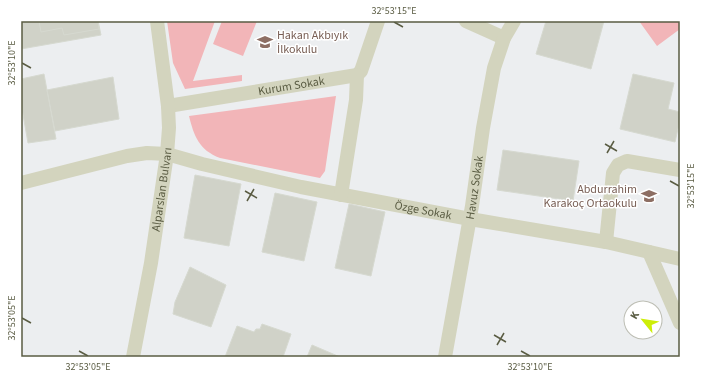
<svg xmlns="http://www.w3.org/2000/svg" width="701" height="378" font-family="'Source Sans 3',sans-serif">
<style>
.green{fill:#f2b5b8}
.building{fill:#d0d2c8;stroke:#d6d9d0}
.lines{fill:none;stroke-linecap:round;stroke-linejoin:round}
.minor{stroke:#d3d4be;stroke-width:14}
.ticks{fill:none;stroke:#5a5c43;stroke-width:1.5}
.labels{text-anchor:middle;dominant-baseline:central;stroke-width:3;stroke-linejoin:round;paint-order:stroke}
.education-label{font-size:12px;fill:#785e54;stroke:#fff;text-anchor:start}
.street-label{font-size:12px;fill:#5a5c43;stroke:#fff}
.neatline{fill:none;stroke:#5a5c43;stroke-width:1.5}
.ticks-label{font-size:10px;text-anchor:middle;fill:#5a5c43}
</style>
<rect width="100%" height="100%" fill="#eceef0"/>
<path class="green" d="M 167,21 L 215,21 L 193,81 L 242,75 L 242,81 L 185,89 L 173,63 Z
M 222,21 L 257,21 L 243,56 L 213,44 Z
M 639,21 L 680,21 L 680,29 L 657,46 Z
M 336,96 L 325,171 L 320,178 L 220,158 C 199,150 194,136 189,116 Z"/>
<path class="building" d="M 21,21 L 98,21 L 101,35 L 21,49 Z
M 39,21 L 98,21 L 99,29 L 64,35 L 62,28 L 41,32 Z
M 546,21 L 604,21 L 591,69 L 536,54 Z
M 44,74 L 56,139 L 28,143 L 21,103 L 21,79 Z
M 633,74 L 674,83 L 668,109 L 680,112 L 680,120 L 675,142 L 620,129 Z
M 113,77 L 119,119 L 55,131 L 47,90 Z
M 503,150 L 579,161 L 573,201 L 497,190 Z
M 195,175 L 241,184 L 229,246 L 184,238 Z
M 275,193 L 317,202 L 304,261 L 262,252 Z
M 349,204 L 385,212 L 371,276 L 335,268 Z
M 190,267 L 226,285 L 211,327 L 173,314 L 175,302 Z
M 262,324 L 291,334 L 283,357 L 225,357 L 237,326 L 254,332 L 256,329 L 260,329 Z
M 312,345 L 340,357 L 307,357 Z"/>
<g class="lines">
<g class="minor">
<path d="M 466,21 L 504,38"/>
<path id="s1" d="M 168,106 L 357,75 L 361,71 L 378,21"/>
<path id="s2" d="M 21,183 L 127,156 L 147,153 L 167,154 L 202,164 L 301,187 L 470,219 L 606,242 L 680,259"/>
<path d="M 341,195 L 356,100 L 357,75"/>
<path d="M 606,242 L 613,173 L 618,165 L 627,161 L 680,170"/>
<path d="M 649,252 L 680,323"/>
<path id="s3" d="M 133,357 L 151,263 L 167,154 L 169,128 L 168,106 L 157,21"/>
<path id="s4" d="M 445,357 L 472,206 L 483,128 L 494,68 L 504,38 L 514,21"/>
</g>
</g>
<path class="ticks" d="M 394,22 L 403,27M 22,63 L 31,68M 605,144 L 617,151M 607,153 L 614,141M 670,181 L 679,186M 245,191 L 257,198M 247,201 L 254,189M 22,318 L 31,323M 494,335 L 506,342M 497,345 L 504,333M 79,351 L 88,356M 521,351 L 530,356"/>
<defs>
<symbol id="school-bare" viewBox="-9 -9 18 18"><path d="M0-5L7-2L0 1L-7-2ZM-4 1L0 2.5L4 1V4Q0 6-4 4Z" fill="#8d6e63" stroke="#fff" stroke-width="2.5" paint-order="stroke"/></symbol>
</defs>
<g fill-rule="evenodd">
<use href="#school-bare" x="254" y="31" width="22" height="22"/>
<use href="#school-bare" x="638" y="185" width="22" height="22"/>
</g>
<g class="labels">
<g class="education-label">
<text x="277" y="35">Hakan Akbıyık<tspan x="277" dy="14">İlkokulu</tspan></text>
<text x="637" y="189" text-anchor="end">Abdurrahim<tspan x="637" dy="14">Karakoç Ortaokulu</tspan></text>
</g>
<g class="street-label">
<text stroke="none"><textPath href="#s1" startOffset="125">Kurum Sokak</textPath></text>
<text stroke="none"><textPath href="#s4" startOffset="172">Havuz Sokak</textPath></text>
<text stroke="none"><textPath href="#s3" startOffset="170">Alparslan Bulvarı</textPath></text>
<text stroke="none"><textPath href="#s2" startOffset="412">Özge Sokak</textPath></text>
</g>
</g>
<rect width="701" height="378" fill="none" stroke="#ffffff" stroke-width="44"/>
<g transform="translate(643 320) rotate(300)"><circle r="19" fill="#ffffff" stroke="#bdbeb4"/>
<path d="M0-3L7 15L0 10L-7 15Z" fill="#cdee08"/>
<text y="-6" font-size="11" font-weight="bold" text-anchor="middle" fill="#5a5c43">K</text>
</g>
<rect x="22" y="22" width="657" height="334" class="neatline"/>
<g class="ticks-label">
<text x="394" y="14">32°53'15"E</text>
<text transform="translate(11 63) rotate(-90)" y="4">32°53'10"E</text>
<text transform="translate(690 186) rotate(-90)" y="4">32°53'15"E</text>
<text transform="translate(11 318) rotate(-90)" y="4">32°53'05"E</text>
<text x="88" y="370">32°53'05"E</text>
<text x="530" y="370">32°53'10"E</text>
</g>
</svg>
